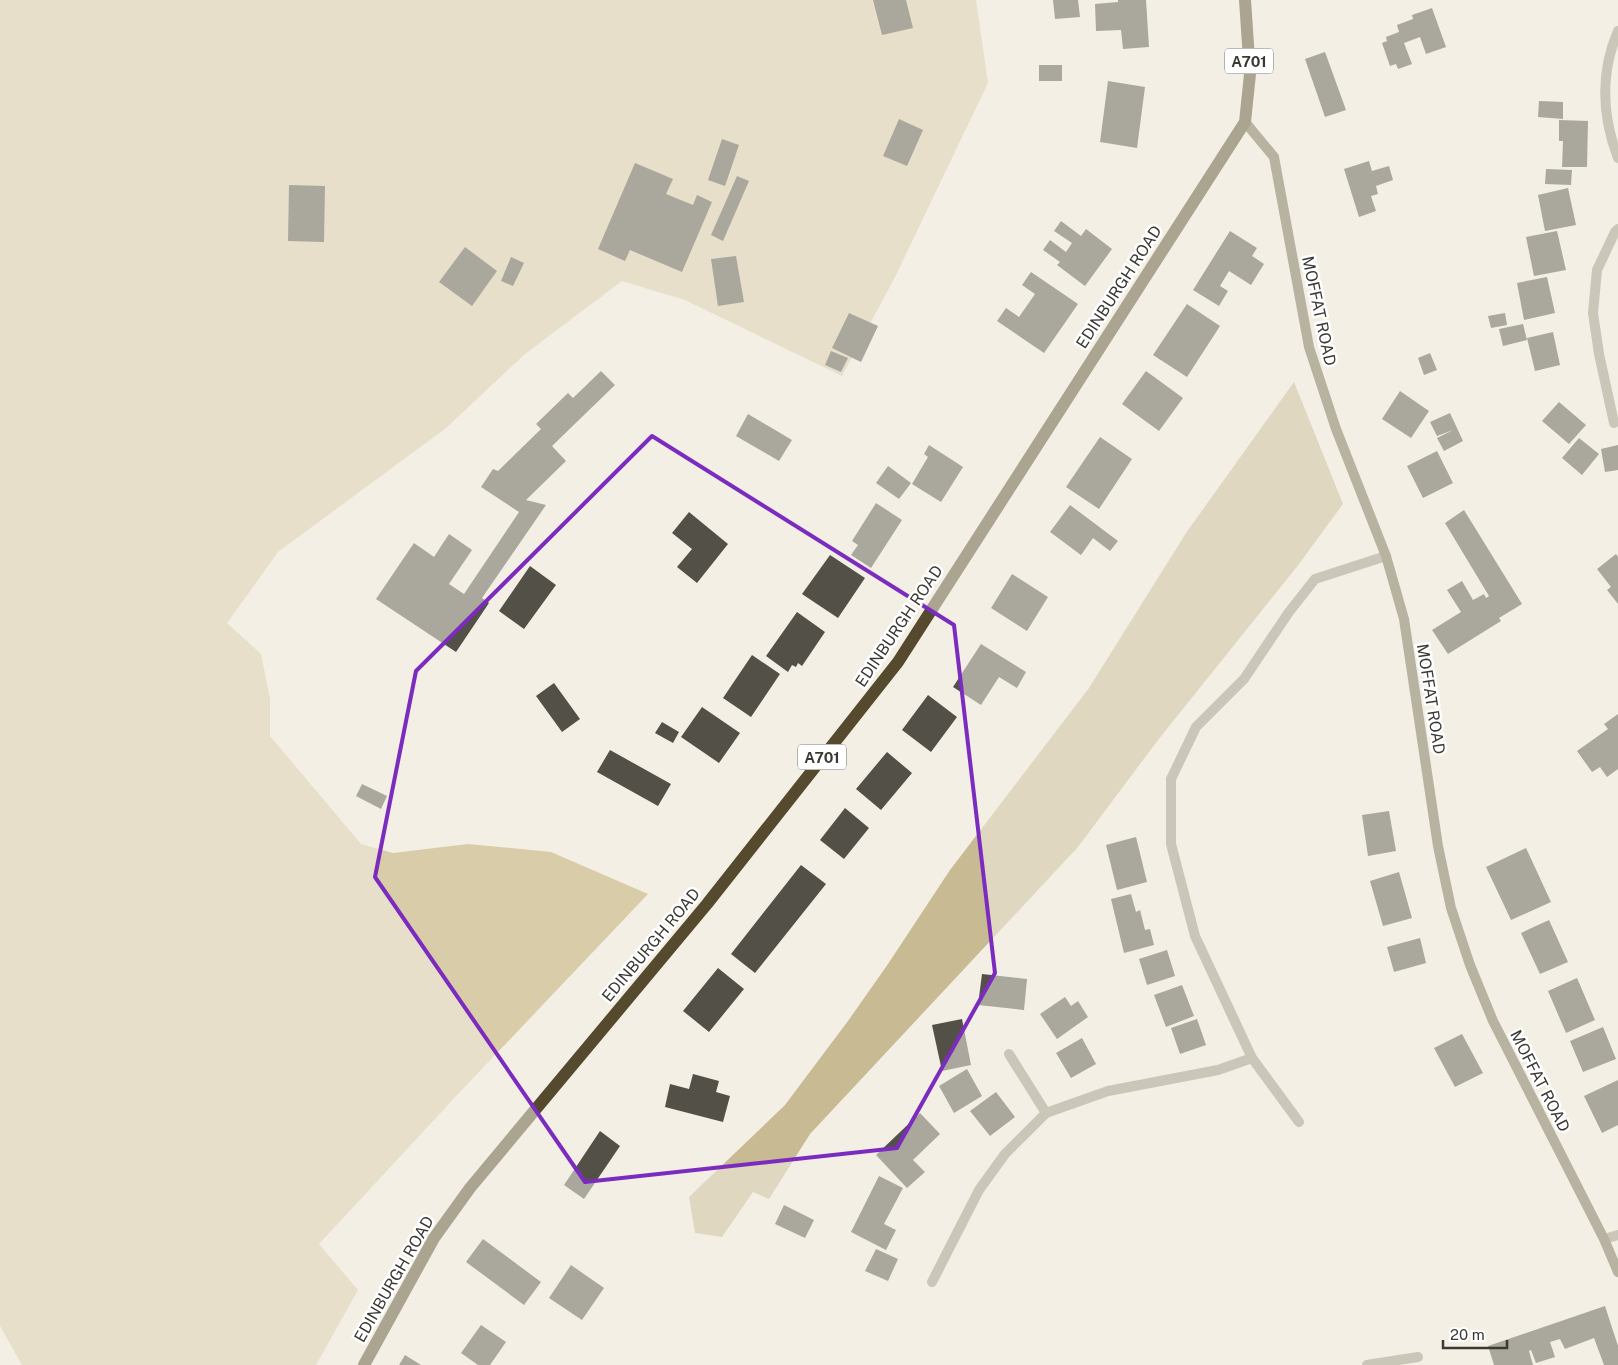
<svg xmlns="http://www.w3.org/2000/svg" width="1618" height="1365" font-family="'Public Sans',sans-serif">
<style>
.green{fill:#d9cca9}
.forest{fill:#c8ba93}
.building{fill:#535047}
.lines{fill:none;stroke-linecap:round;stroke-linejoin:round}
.street{stroke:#9a9483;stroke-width:10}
.secondary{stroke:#716951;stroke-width:10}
.primary{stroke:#554a2d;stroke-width:12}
.marked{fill:none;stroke:#7b2cbf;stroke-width:4;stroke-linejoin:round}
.labels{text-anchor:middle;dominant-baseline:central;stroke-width:5;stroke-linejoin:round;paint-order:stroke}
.shield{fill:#fff;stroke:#757471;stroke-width:1}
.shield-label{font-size:15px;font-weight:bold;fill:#3a3934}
.street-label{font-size:16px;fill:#3a3934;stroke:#fff}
</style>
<rect width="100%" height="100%" fill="#f3efe4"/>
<path class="green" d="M 0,0 L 976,0 L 988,83 L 894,279 L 842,376 L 685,300 L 622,281 L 525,354 L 446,428 L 278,552 L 227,623 L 261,654 L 270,699 L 270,736 L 361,844 L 393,853 L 468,844 L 551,852 L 648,894 L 459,1093 L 319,1244 L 358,1290 L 316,1365 L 22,1365 L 0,1326 Z"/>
<path class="forest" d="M 1294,382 L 1343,504 L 1299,564 L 1158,740 L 1078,847 L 810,1134 L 769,1199 L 753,1192 L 722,1237 L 695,1233 L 689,1197 L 785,1105 L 848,1021 L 888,964 L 950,870 L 1089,688 L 1186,533 Z"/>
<path class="building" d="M 873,0 L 906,0 L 913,28 L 882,35 Z
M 1053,0 L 1078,0 L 1080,17 L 1055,19 Z
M 1118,0 L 1146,0 L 1149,47 L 1123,49 L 1121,30 L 1096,31 L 1095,4 L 1118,2 Z
M 1432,8 L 1446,47 L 1426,54 L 1420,37 L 1404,43 L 1412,64 L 1398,69 L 1396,64 L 1390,66 L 1382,43 L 1387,41 L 1386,37 L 1399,32 L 1397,25 L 1413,19 L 1412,15 Z
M 1325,52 L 1346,110 L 1325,117 L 1305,59 Z
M 1039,65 L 1062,65 L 1062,81 L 1039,81 Z
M 1108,81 L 1145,87 L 1137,148 L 1100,142 Z
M 1539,101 L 1563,102 L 1563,119 L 1538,117 Z
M 899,119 L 923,130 L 907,166 L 883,156 Z
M 1559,120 L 1588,121 L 1587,167 L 1562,167 L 1563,141 L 1559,141 Z
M 722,139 L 739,145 L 725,186 L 708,180 Z
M 1369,161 L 1372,171 L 1389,166 L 1393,180 L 1376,186 L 1378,194 L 1371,196 L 1376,211 L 1359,217 L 1344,169 Z
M 635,163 L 673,179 L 666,194 L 693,205 L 697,195 L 712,202 L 682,272 L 630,250 L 625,261 L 598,249 Z
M 1546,169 L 1572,170 L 1571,185 L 1545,184 Z
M 737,176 L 749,181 L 723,241 L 711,235 Z
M 289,185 L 325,186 L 324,242 L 288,241 Z
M 1568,188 L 1576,225 L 1545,231 L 1538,195 Z
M 1061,221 L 1081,236 L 1086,229 L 1112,249 L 1085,286 L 1057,265 L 1060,262 L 1043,250 L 1050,240 L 1066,252 L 1072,243 L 1054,231 Z
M 1230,231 L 1257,248 L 1252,256 L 1264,264 L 1251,285 L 1229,271 L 1220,286 L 1228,291 L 1219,306 L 1193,290 Z
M 1557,231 L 1566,270 L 1534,276 L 1526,237 Z
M 465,247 L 497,271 L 472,306 L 439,282 Z
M 736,256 L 744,302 L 718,306 L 711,259 Z
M 511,257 L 524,263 L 513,286 L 501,281 Z
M 1031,272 L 1078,304 L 1044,353 L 997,321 L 1006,308 L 1019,317 L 1035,294 L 1022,285 Z
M 1547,277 L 1555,313 L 1524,320 L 1517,283 Z
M 1187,304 L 1220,326 L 1187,377 L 1153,355 Z
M 849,313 L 878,326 L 861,362 L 832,348 Z
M 1505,313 L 1507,325 L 1491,328 L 1488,316 Z
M 1523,324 L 1527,340 L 1503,346 L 1499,329 Z
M 1553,332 L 1560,365 L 1535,371 L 1527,338 Z
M 831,351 L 848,358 L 841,372 L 825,365 Z
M 1430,353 L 1437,370 L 1424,375 L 1418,358 Z
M 601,371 L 615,385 L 552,446 L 566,461 L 526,500 L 546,505 L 482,598 L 489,603 L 456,652 L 376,599 L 414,543 L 434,557 L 449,534 L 472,550 L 449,584 L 464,594 L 519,512 L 481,487 L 493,469 L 498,471 L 541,429 L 536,424 L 568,393 L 573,398 Z
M 1146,371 L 1183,398 L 1159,431 L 1122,404 Z
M 1400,391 L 1429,411 L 1411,438 L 1382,419 Z
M 1559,402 L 1586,425 L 1569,444 L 1542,421 Z
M 1450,413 L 1463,441 L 1444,451 L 1437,438 L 1453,430 L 1437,436 L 1430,422 Z
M 748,414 L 792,440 L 779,461 L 736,436 Z
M 1100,437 L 1132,459 L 1099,509 L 1066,487 Z
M 1579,438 L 1599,454 L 1582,475 L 1562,458 Z
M 929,445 L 963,467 L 941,502 L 912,484 L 928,457 L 924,454 Z
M 1618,445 L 1618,470 L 1605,472 L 1601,449 Z
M 1437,451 L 1453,483 L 1423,498 L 1407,466 Z
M 888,466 L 911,483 L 899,499 L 876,483 Z
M 876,503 L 902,520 L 871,568 L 851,555 L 858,545 L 852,541 Z
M 1070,505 L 1118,541 L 1110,551 L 1093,538 L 1081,555 L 1050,532 Z
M 1464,510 L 1522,604 L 1499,618 L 1501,621 L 1448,654 L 1432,630 L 1461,612 L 1447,590 L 1462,581 L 1473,600 L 1484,594 L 1486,598 L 1489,596 L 1445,523 Z
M 689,512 L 728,544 L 697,583 L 677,567 L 692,549 L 672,533 Z
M 1616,554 L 1618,557 L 1618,604 L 1607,590 L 1611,587 L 1597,569 Z
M 830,555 L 865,578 L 838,618 L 802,594 Z
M 530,566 L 556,585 L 524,629 L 499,611 Z
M 1012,574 L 1048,597 L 1027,631 L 991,608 Z
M 797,612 L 825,632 L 802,666 L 798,663 L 796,667 L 792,665 L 788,672 L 766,656 Z
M 981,644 L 1026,672 L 1017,688 L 999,677 L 981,705 L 953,687 Z
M 752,655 L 780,674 L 751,717 L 723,698 Z
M 554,683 L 580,719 L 562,732 L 536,696 Z
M 928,695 L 957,717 L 931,752 L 902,730 Z
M 702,707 L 740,733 L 719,763 L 681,737 Z
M 1618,714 L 1618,769 L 1607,777 L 1600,767 L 1592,772 L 1577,751 L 1608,729 L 1604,724 Z
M 662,722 L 679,732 L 673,743 L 655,733 Z
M 610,750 L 671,784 L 658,806 L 597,772 Z
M 887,752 L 912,773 L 881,810 L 856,789 Z
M 362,784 L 387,796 L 381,809 L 356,796 Z
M 845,808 L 869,828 L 844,859 L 820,840 Z
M 1389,811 L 1396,851 L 1368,856 L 1362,815 Z
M 1136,837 L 1147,882 L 1117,890 L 1106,845 Z
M 1526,848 L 1551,902 L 1511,920 L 1486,867 Z
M 801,865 L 826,884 L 755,973 L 731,954 Z
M 1399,872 L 1412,918 L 1383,926 L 1370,881 Z
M 1131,894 L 1136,912 L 1140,910 L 1145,930 L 1150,929 L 1154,945 L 1124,953 L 1111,899 Z
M 1549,920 L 1568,962 L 1540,974 L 1521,933 Z
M 1420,938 L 1426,963 L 1394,972 L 1387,947 Z
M 1167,950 L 1175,976 L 1147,985 L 1139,959 Z
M 718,968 L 744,989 L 709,1032 L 683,1011 Z
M 982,974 L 1027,979 L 1024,1010 L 978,1005 Z
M 1577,978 L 1595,1020 L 1566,1033 L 1548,991 Z
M 1182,985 L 1194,1016 L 1166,1027 L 1154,995 Z
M 1065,997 L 1071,1006 L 1078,1001 L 1088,1017 L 1057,1039 L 1040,1014 Z
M 962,1019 L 971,1065 L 942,1071 L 932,1025 Z
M 1197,1019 L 1206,1045 L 1180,1054 L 1171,1028 Z
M 1603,1027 L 1616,1059 L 1583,1072 L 1570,1041 Z
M 1462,1034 L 1483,1073 L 1455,1087 L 1434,1048 Z
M 1082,1038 L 1096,1064 L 1071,1078 L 1056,1053 Z
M 967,1069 L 982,1096 L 954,1113 L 939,1086 Z
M 693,1074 L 719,1081 L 716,1092 L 730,1096 L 723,1122 L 665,1107 L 670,1084 L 689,1089 Z
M 1618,1080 L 1618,1125 L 1602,1133 L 1584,1096 Z
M 996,1092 L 1015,1117 L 990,1136 L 970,1111 Z
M 920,1113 L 940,1134 L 913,1160 L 925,1172 L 907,1188 L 876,1155 Z
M 600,1131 L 620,1146 L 584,1199 L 564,1185 Z
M 879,1176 L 903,1188 L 884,1224 L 896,1230 L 886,1250 L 851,1232 Z
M 784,1205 L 814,1220 L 805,1238 L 775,1224 Z
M 483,1239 L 541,1282 L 524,1305 L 466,1262 Z
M 876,1249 L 898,1259 L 888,1281 L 865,1271 Z
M 571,1265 L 604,1288 L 582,1320 L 549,1298 Z
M 1605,1306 L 1618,1346 L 1618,1365 L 1604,1365 L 1594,1338 L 1565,1349 L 1560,1339 L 1550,1342 L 1555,1357 L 1536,1363 L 1531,1350 L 1529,1351 L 1533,1365 L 1494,1365 L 1488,1346 Z
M 481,1325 L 506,1342 L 490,1365 L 478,1365 L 461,1353 Z
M 405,1355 L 421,1365 L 399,1365 Z"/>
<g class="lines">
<path class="street" d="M 1618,31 C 1600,73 1602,116 1618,158
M 1614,423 L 1599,354 L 1593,313 L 1597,270 L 1615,232 L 1618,229
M 1009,1054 L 1046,1113
M 1299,1122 L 1252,1058 L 1195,936 L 1171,844 L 1171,779 L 1196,727 L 1244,679 L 1289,612 L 1315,579 L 1386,556
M 1604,1239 L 1618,1235
M 932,1282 L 979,1190 L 1005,1154 L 1046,1113 L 1108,1091 L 1218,1070 L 1252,1058
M 1367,1365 L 1418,1357"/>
<path class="secondary" d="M 1245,122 L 1274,157 L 1309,347 L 1336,429 L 1386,556 L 1404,619 L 1438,846 L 1451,908 L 1470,965 L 1493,1021 L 1604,1239 L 1618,1272"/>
<path class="primary" d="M 364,1365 L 434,1238 L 470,1188 L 707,904 L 898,662 L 1245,122 L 1250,74 L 1245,0"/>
</g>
<path d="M0 0H1618V1365H0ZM 652,436 L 954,625 L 995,973 L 897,1148 L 585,1182 L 375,877 L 416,671 Z" fill="#f3efe4" fill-opacity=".55" fill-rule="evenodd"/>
<path class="marked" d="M 652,436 L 954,625 L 995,973 L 897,1148 L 585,1182 L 375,877 L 416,671 Z"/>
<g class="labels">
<g class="shield">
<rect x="1225" y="48.5" width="48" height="25" rx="4"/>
<rect x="798" y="744.5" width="48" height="25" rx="4"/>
</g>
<g class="shield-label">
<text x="1249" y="61">A701</text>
<text x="822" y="757">A701</text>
</g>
<g class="street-label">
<text transform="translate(1119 287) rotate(-57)">EDINBURGH ROAD</text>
<text transform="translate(1319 311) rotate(78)">MOFFAT ROAD</text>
<text transform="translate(899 626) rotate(-56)">EDINBURGH ROAD</text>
<text transform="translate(1431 699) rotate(81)">MOFFAT ROAD</text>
<text transform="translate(651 945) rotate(-50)">EDINBURGH ROAD</text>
<text transform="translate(1540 1081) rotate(63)">MOFFAT ROAD</text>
<text transform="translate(394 1279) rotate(-60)">EDINBURGH ROAD</text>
</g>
</g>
<path d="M1443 1340v8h64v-8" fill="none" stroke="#3a3934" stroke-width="2.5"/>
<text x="1450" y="1340" font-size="15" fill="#3a3934" stroke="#ffffff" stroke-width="4" paint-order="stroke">20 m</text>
</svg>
